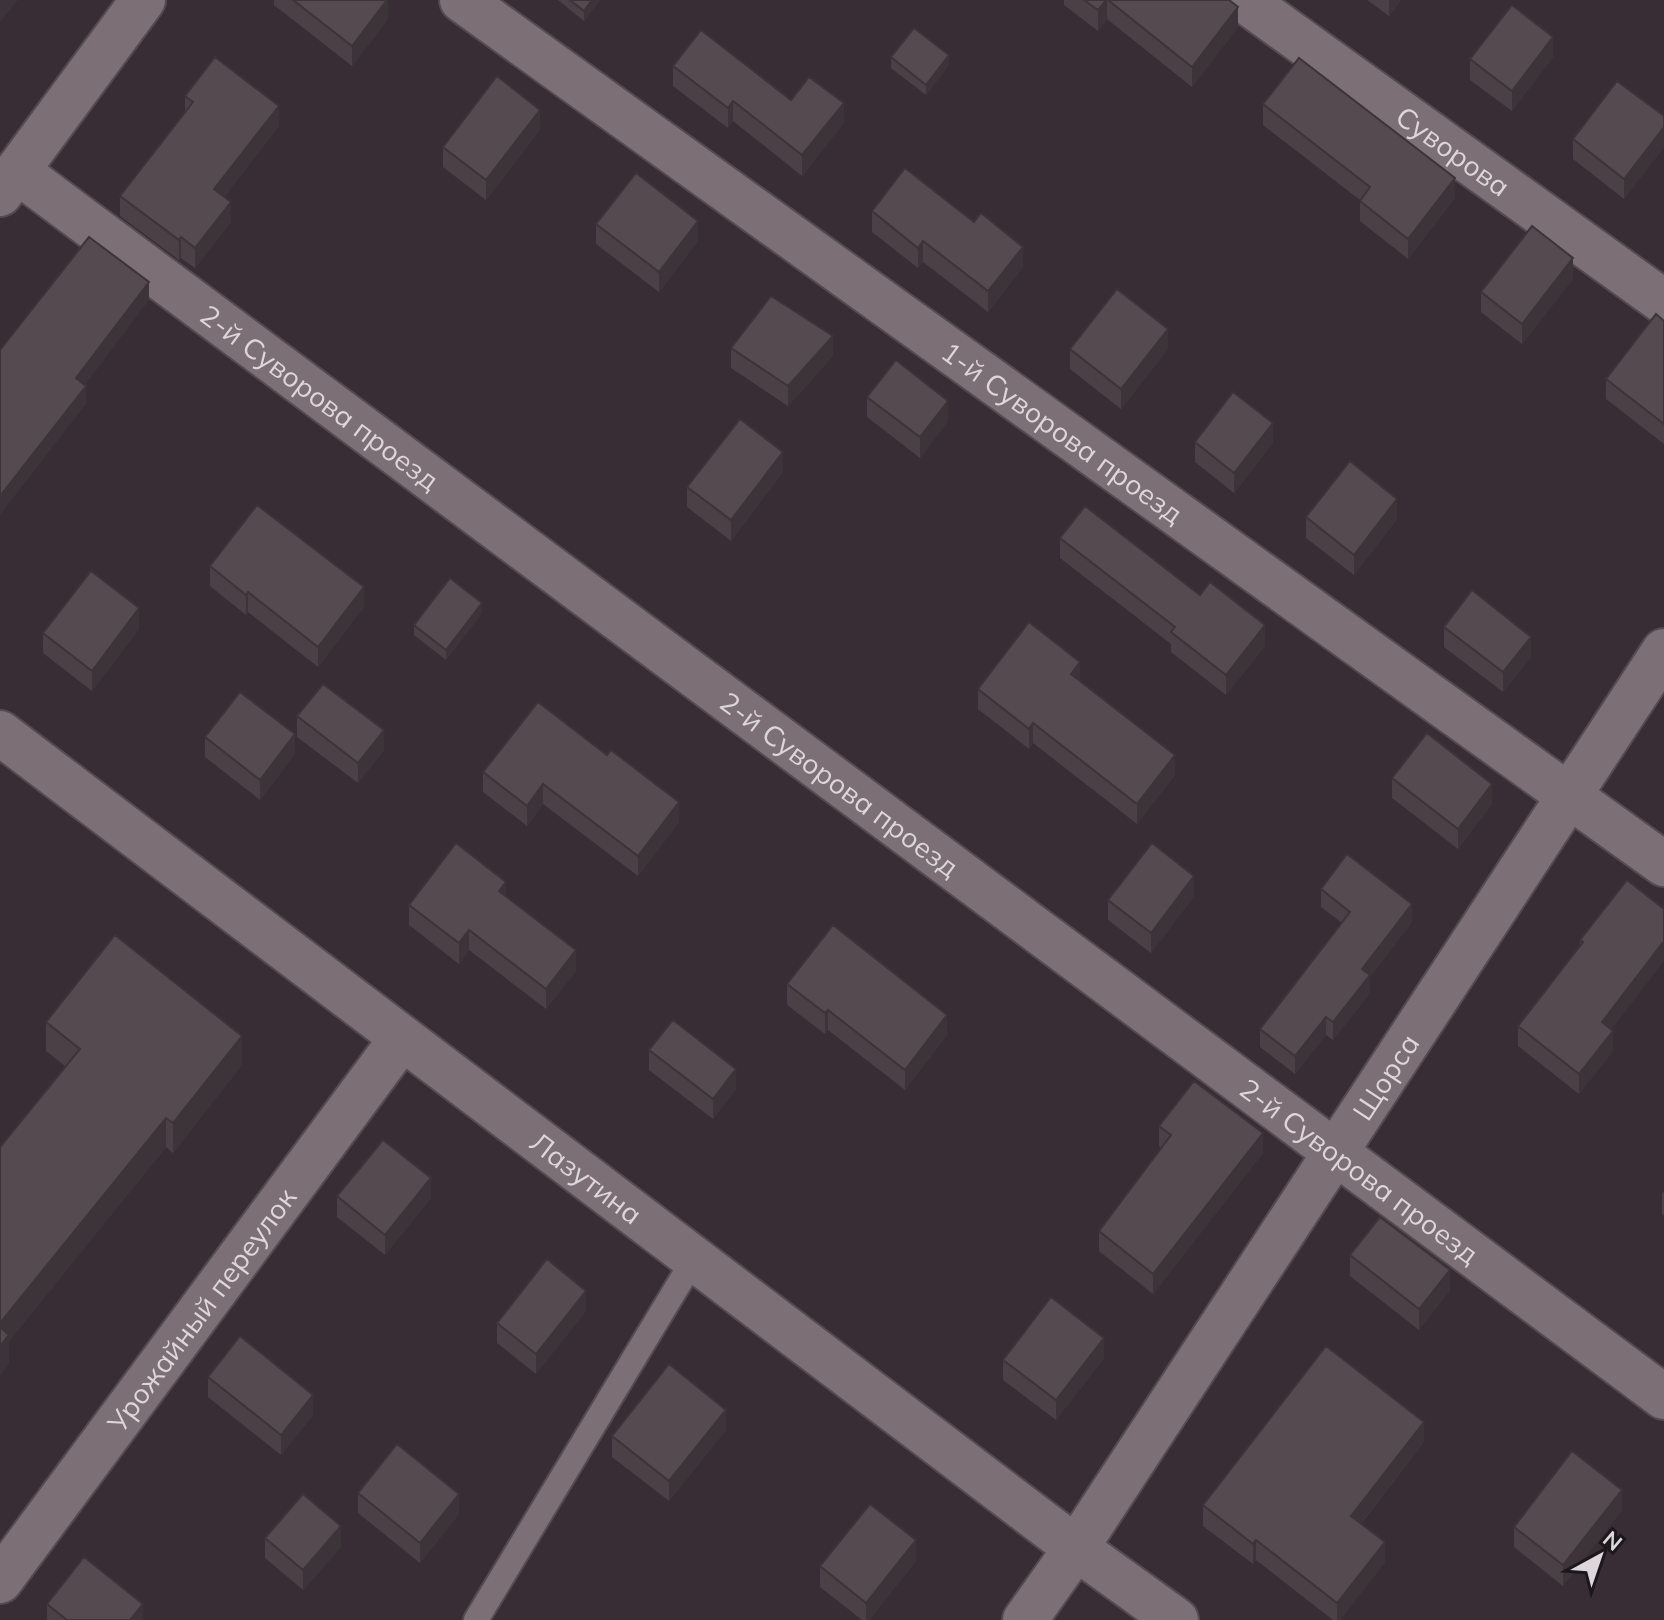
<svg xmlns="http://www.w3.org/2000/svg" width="1664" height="1620" font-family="Mulish,sans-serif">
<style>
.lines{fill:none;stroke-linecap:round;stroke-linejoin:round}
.lane-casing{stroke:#544b50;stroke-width:28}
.street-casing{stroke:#544b50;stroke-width:48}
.lane{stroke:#7c6f76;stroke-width:24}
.street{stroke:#7c6f76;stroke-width:44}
.wall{fill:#4a4046}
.shaded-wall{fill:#3c3439}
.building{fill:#564a51;stroke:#3c3439;stroke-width:2}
.labels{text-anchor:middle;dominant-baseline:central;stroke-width:6;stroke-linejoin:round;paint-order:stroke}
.street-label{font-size:28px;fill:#ddd6da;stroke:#1c171a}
</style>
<rect width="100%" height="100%" fill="#382d34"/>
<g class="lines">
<defs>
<path id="lane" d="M 476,1620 L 694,1259"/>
<g id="street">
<path id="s1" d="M 462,0 L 1664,864"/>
<path id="s2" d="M 1244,0 L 1664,302"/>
<path id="s3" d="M 17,171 L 1664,1397"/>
<path d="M 0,194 L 143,0"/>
<path id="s4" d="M 0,733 L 1076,1548 L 1176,1620"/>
<path id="s5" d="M 0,1581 L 402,1038"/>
<path id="s6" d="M 1025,1620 L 1076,1548 L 1664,651"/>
</g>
</defs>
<use href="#lane" class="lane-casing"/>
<use href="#street" class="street-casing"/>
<use href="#lane" class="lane"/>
<use href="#street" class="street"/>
</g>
<path class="wall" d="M 274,0 L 388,0 L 388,19 L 352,66 L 274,5 Z
M 558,0 L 600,0 L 584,21 Z
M 1064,0 L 1229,0 L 1238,27 L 1192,87 L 1107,19 L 1098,31 L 1064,5 Z
M 1367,0 L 1401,0 L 1389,16 Z
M 891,57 L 949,65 L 926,95 L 891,68 Z
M 1553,57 L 1512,111 L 1470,80 L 1470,59 Z
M 673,66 L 791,100 L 844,123 L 802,176 L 733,121 L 728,128 L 673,86 Z
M 185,96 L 279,126 L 224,197 L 231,222 L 195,268 L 181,258 L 179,260 L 120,216 L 120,196 L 185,111 Z
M 1263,104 L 1455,198 L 1408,259 L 1360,221 L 1360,200 L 1263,125 Z
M 1664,116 L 1664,147 L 1624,199 L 1573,159 L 1573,139 Z
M 540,130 L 486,200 L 443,167 L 443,147 Z
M 872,211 L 1023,267 L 988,312 L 923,262 L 918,268 L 872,232 Z
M 596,224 L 698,241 L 659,292 L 596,244 Z
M 1573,279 L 1522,344 L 1481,312 L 1481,292 Z
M 1664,321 L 1664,444 L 1606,399 L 1606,379 Z
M 731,348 L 833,356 L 788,406 L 731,368 Z
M 1070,349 L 1168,349 L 1121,409 L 1070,369 Z
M 867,397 L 948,421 L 920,458 L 867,417 Z
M 1195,442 L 1273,443 L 1234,493 L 1195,462 Z
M 783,472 L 731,541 L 687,507 L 687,487 Z
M 1306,517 L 1397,519 L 1354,575 L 1306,538 Z
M 1060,538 L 1265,646 L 1226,695 L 1171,652 L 1171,644 L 1060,558 Z
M 210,566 L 364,607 L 318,667 L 248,612 L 246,615 L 210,586 Z
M 482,613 L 446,660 L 414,635 L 414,625 Z
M 1444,627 L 1531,657 L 1503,692 L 1444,647 Z
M 139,629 L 92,691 L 43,653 L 43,633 Z
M 1080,681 L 1175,775 L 1137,824 L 1033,743 L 1029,749 L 978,709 L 978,689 Z
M 538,702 L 679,822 L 638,876 L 543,804 L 527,826 L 483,792 L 483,772 Z
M 297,716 L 384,750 L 358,783 L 297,737 Z
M 205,737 L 295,754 L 260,800 L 205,757 Z
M 1392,778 L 1492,804 L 1458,849 L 1392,798 Z
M 1627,880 L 1611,1029 L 1613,1051 L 1579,1094 L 1518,1046 L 1518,1026 L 1580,946 L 1580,940 Z
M 1321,889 L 1412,922 L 1370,977 L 1370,993 L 1333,1040 L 1326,1035 L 1295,1074 L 1260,1047 L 1260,1029 L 1342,923 L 1321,907 Z
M 506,896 L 576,971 L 546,1009 L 469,950 L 459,964 L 409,925 L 409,905 Z
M 1194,896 L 1151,953 L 1108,920 L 1108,900 Z
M 787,984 L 947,1035 L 905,1090 L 828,1030 L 825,1034 L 787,1005 Z
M 46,1022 L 242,1065 L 173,1153 L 166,1147 L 9,1341 L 9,1364 L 0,1375 L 0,1147 L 65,1066 L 46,1051 Z
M 649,1050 L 736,1089 L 713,1119 L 649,1070 Z
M 1159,1126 L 1263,1153 L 1153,1294 L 1099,1251 L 1099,1231 L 1161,1148 L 1159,1146 Z
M 1664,1191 L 1664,1216 L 1662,1214 L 1662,1194 Z
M 337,1196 L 431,1198 L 385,1255 L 337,1217 Z
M 1350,1255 L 1450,1290 L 1419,1330 L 1350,1276 Z
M 586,1311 L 536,1374 L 497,1343 L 497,1323 Z
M 1104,1358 L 1056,1420 L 1003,1380 L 1003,1360 Z
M 208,1377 L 313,1415 L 281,1455 L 208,1397 Z
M 726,1430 L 669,1501 L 612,1457 L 612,1436 Z
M 1424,1442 L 1361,1524 L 1385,1562 L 1340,1620 L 1333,1620 L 1256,1560 L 1253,1564 L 1203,1526 L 1203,1505 Z
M 358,1493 L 459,1514 L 420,1563 L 358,1513 Z
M 1622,1510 L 1563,1586 L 1514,1547 L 1514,1527 Z
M 265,1538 L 341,1547 L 303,1590 L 265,1558 Z
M 916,1561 L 869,1620 L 862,1620 L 820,1587 L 820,1566 Z
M 47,1604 L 143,1620 L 47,1620 Z"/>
<path class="shaded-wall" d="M 0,0 L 18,0 L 0,22 Z
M 388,0 L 388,19 L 352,66 L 352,46 Z
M 592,0 L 600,0 L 584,21 L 584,11 Z
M 1107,0 L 1107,19 L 1098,31 L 1098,10 Z
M 1389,0 L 1401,0 L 1389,16 Z
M 1238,7 L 1238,27 L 1192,87 L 1192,67 Z
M 1553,37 L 1553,57 L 1512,111 L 1512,91 Z
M 949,55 L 949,65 L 926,95 L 926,85 Z
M 733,101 L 733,121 L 728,128 L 728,108 Z
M 844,103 L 844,123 L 802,176 L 802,155 Z
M 279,106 L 279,126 L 214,210 L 214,189 Z
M 540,110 L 540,130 L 486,200 L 486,180 Z
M 1664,127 L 1664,147 L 1624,199 L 1624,179 Z
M 1455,178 L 1455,198 L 1408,259 L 1408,239 Z
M 231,202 L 231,222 L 195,268 L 195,248 Z
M 698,221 L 698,241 L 659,292 L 659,272 Z
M 181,237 L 181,258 L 179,260 L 179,240 Z
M 923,241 L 923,262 L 918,268 L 918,248 Z
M 1023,247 L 1023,267 L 988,312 L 988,291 Z
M 1573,258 L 1573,279 L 1522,344 L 1522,324 Z
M 149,282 L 149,300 L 76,397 L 76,378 Z
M 1168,329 L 1168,349 L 1121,409 L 1121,389 Z
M 833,336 L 833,356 L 788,406 L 788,386 Z
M 86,386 L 86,404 L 0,515 L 0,496 Z
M 948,401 L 948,421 L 920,458 L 920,437 Z
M 1273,423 L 1273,443 L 1234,493 L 1234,473 Z
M 783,452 L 783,472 L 731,541 L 731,520 Z
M 1397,499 L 1397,519 L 1354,575 L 1354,555 Z
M 364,587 L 364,607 L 318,667 L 318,647 Z
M 248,592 L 248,612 L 246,615 L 246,595 Z
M 482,603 L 482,613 L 446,660 L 446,650 Z
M 139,608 L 139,629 L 92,691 L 92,671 Z
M 1265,625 L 1265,646 L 1226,695 L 1226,675 Z
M 1531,637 L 1531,657 L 1503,692 L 1503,672 Z
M 1080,662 L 1080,682 L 1071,674 Z
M 1033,723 L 1033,743 L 1029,749 L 1029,729 Z
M 384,730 L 384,750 L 358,783 L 358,763 Z
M 295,734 L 295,754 L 260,800 L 260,780 Z
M 1175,755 L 1175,775 L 1137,824 L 1137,804 Z
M 543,784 L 543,804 L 527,826 L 527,806 Z
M 1492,784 L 1492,804 L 1458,849 L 1458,829 Z
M 679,802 L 679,822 L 638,876 L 638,856 Z
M 1194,876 L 1194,896 L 1151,953 L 1151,933 Z
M 506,882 L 506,902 L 499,891 Z
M 1412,904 L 1412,922 L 1370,977 L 1370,993 L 1333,1040 L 1333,1022 L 1362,969 Z
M 469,930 L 469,950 L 459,964 L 459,943 Z
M 1664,941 L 1664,961 L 1602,1042 L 1602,1022 Z
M 576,950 L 576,971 L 546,1009 L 546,989 Z
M 828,1010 L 828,1030 L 825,1034 L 825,1013 Z
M 947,1015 L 947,1035 L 905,1090 L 905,1070 Z
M 1326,1017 L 1326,1035 L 1295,1074 L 1295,1056 Z
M 1613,1031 L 1613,1051 L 1579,1094 L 1579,1074 Z
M 242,1036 L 242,1065 L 173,1153 L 173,1123 Z
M 736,1069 L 736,1089 L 713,1119 L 713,1099 Z
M 166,1118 L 166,1147 L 9,1341 L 9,1364 L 0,1375 L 0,1323 Z
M 1263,1133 L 1263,1153 L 1153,1294 L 1153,1274 Z
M 431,1178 L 431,1198 L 385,1255 L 385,1235 Z
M 1450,1270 L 1450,1290 L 1419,1330 L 1419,1309 Z
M 586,1291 L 586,1311 L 536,1374 L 536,1354 Z
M 1104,1338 L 1104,1358 L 1056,1420 L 1056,1400 Z
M 313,1395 L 313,1415 L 281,1455 L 281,1435 Z
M 726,1410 L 726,1430 L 669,1501 L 669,1481 Z
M 1424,1422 L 1424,1442 L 1351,1536 L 1351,1516 Z
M 1622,1490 L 1622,1510 L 1563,1586 L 1563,1565 Z
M 459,1494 L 459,1514 L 420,1563 L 420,1543 Z
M 341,1526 L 341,1547 L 303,1590 L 303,1570 Z
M 916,1540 L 916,1561 L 869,1620 L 866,1620 L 866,1603 Z
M 1256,1540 L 1256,1560 L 1253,1564 L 1253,1544 Z
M 1385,1542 L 1385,1562 L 1340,1620 L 1337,1620 L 1337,1603 Z
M 143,1604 L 143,1620 L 130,1620 Z"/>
<path class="building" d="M 293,0 L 387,0 L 352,46 Z
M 570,0 L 592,0 L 584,11 Z
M 1084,0 L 1106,0 L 1098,10 Z
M 1108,0 L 1229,0 L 1238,7 L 1192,67 Z
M 1512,5 L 1553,37 L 1512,91 L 1470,59 Z
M 914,28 L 949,55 L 926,85 L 891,57 Z
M 701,30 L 791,100 L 809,77 L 844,103 L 802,155 L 733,101 L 728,108 L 673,66 Z
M 215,57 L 279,106 L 214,189 L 231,202 L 195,248 L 181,237 L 179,240 L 120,196 L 193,102 L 185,96 Z
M 1299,58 L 1455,178 L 1408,239 L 1360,201 L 1370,187 L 1263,104 Z
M 497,76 L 540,110 L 486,180 L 443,147 Z
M 1617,81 L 1664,116 L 1664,127 L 1624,179 L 1573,139 Z
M 905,168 L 974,222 L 981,213 L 1023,247 L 988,291 L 923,241 L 918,248 L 872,211 Z
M 636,173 L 698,221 L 659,272 L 596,224 Z
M 1532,226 L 1573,258 L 1522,324 L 1481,292 Z
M 89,237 L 149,282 L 76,378 L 86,386 L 0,496 L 0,350 Z
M 1117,289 L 1168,329 L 1121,389 L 1070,349 Z
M 771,296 L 833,336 L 788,386 L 731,348 Z
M 1656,314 L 1664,321 L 1664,424 L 1606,379 Z
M 896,360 L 948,401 L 920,437 L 867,397 Z
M 1233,392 L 1273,423 L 1234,473 L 1195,442 Z
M 740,419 L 783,452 L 731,520 L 687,487 Z
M 1350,461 L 1397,499 L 1354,555 L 1306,517 Z
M 257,505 L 364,587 L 318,647 L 248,592 L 246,595 L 210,566 Z
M 1085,506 L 1200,595 L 1210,582 L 1265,625 L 1226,675 L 1171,632 L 1175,627 L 1060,538 Z
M 91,571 L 139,608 L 92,671 L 43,633 Z
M 450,578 L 482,603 L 446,650 L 414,625 Z
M 1472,590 L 1531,637 L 1503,672 L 1444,627 Z
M 1029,622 L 1080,662 L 1071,674 L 1175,755 L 1137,804 L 1033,723 L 1029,729 L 978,689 Z
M 323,684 L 384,730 L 358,763 L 297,716 Z
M 240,692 L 295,734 L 260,780 L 205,737 Z
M 538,702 L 607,755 L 611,750 L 679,802 L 638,856 L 543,784 L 527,806 L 483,772 Z
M 1427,733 L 1492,784 L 1458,829 L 1392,778 Z
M 456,843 L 506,882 L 499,891 L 576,950 L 546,989 L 469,930 L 459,943 L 409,905 Z
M 1152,843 L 1194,876 L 1151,933 L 1108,900 Z
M 1347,854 L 1412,904 L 1362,969 L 1370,975 L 1333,1022 L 1326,1017 L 1295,1056 L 1260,1029 L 1350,912 L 1321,889 Z
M 1627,880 L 1664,909 L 1664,941 L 1602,1022 L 1613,1031 L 1579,1074 L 1518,1026 L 1583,942 L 1580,940 Z
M 833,925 L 947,1015 L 905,1070 L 828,1010 L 825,1013 L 787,984 Z
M 115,935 L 242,1036 L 173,1123 L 166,1118 L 0,1323 L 0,1147 L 80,1049 L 46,1022 Z
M 673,1020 L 736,1069 L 713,1099 L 649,1050 Z
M 1194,1081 L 1263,1133 L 1153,1274 L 1099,1231 L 1171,1135 L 1159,1126 Z
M 383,1140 L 431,1178 L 385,1235 L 337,1196 Z
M 1380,1217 L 1450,1270 L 1419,1309 L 1350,1255 Z
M 547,1259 L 586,1291 L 536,1354 L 497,1323 Z
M 1051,1297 L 1104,1338 L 1056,1400 L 1003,1360 Z
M 0,1327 L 9,1335 L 0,1346 Z
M 240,1336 L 313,1395 L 281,1435 L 208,1377 Z
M 1326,1346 L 1424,1422 L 1351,1516 L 1385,1542 L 1337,1603 L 1256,1540 L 1253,1544 L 1203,1505 Z
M 669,1364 L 726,1410 L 669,1481 L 612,1436 Z
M 397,1444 L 459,1494 L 420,1543 L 358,1493 Z
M 1572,1451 L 1622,1490 L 1563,1565 L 1514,1527 Z
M 303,1494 L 341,1526 L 303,1570 L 265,1538 Z
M 870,1504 L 916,1540 L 866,1603 L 820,1566 Z
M 84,1557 L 143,1604 L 130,1620 L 67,1620 L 47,1604 Z"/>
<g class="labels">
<g class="street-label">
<text stroke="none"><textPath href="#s2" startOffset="258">Суворова</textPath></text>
<text stroke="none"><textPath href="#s3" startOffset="378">2-й Суворова проезд</textPath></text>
<text stroke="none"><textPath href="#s1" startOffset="740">1-й Суворова проезд</textPath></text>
<text stroke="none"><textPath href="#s3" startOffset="1026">2-й Суворова проезд</textPath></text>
<text stroke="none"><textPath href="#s6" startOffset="652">Щорса</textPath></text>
<text stroke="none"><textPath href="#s3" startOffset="1674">2-й Суворова проезд</textPath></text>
<text stroke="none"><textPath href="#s4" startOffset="736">Лазутина</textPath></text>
<text stroke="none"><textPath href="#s5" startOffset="338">Урожайный переулок</textPath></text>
</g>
</g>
<g transform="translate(1600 1556) rotate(40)" stroke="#1c171a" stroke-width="6" paint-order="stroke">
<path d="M0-6L14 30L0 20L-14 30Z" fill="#ddd6da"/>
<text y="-12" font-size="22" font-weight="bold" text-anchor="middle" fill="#ddd6da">N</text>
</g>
</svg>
